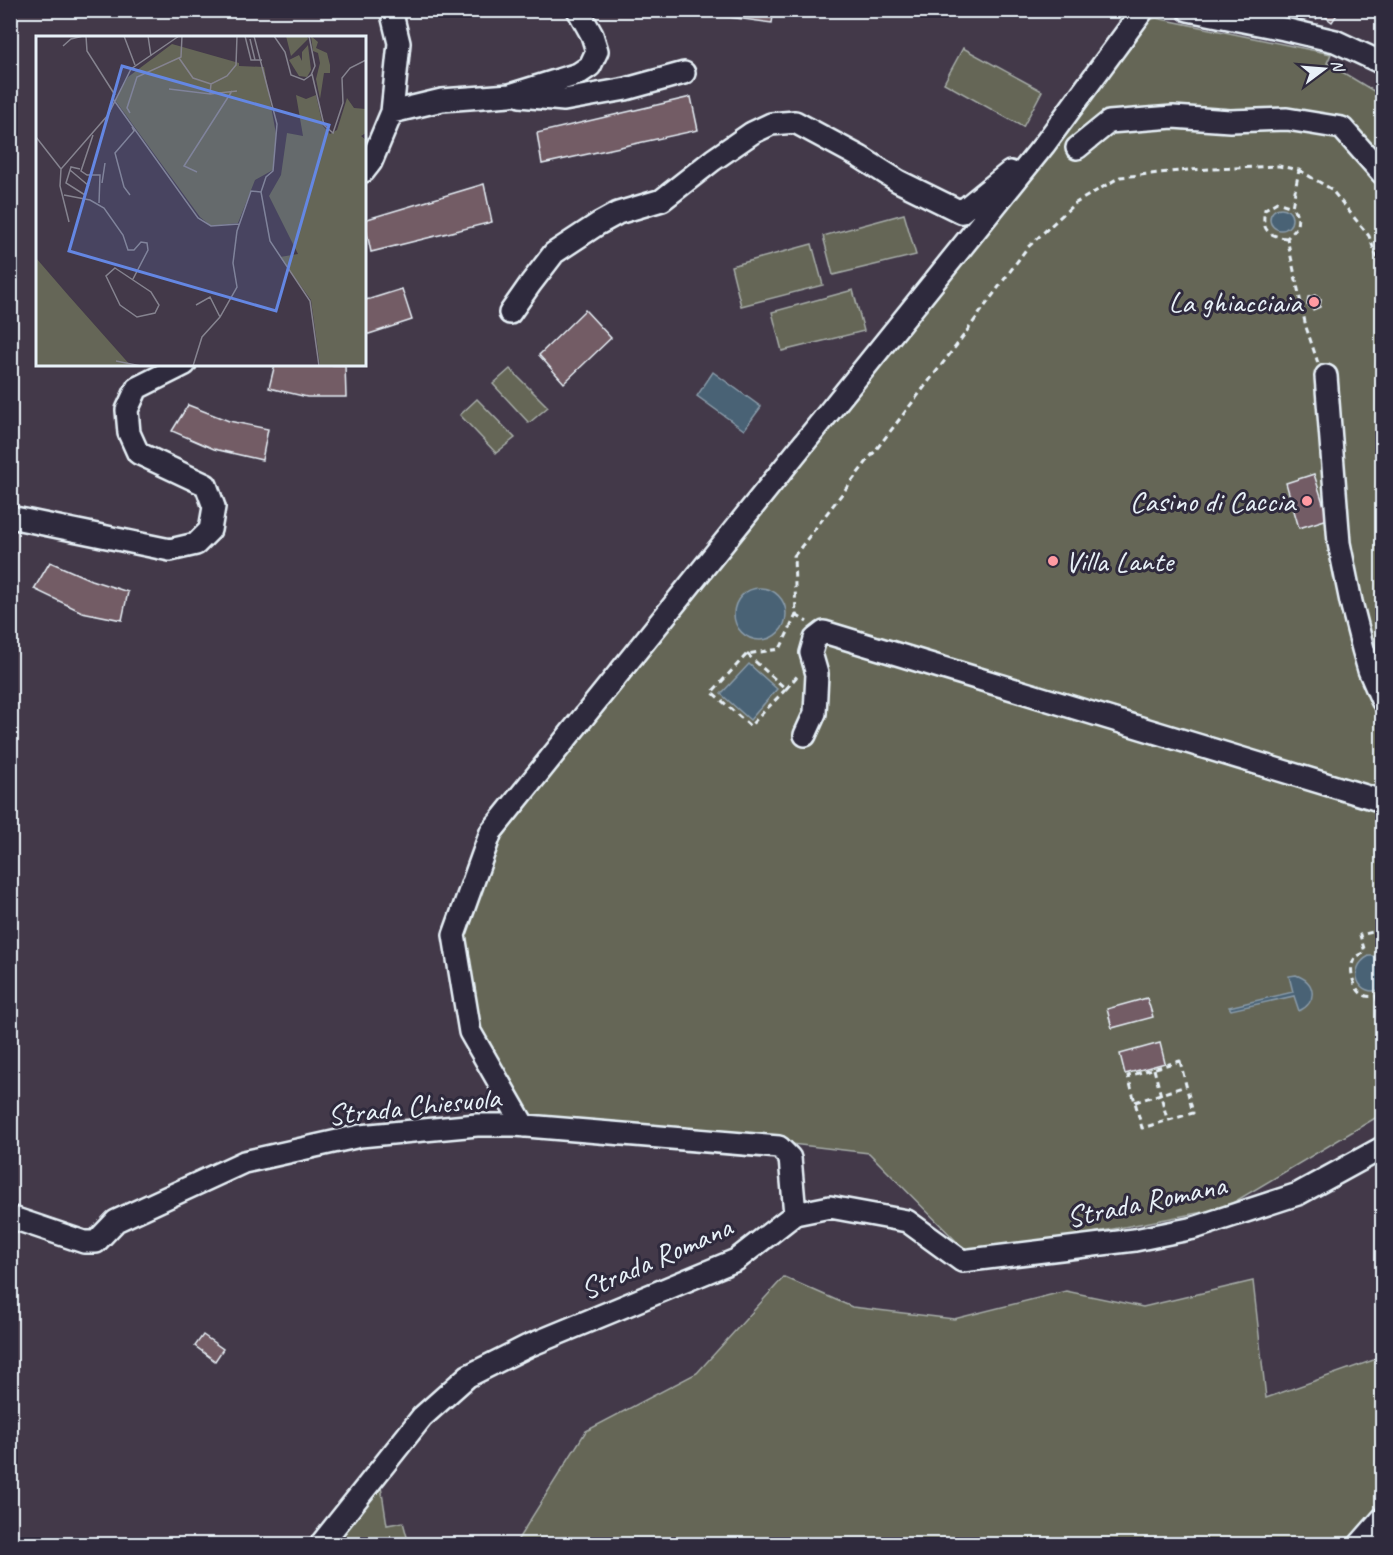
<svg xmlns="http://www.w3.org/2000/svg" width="1393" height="1555" font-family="Caveat,sans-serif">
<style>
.green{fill:#656657;stroke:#a6aca8;stroke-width:1.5}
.water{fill:#4a6275;stroke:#899ba9;stroke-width:1.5}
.building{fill:#735b65;stroke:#e8f1f8;stroke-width:1.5}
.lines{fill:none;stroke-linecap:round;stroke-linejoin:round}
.minor-casing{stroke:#e8f1f8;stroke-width:26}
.path{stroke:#e8f1f8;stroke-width:3;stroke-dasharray:6 4.5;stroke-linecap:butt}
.minor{stroke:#2f2a3d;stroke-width:21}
.poi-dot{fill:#ff9aa2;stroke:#2f2a3d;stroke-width:2}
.labels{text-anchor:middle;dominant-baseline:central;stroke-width:6;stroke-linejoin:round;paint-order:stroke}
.poi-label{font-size:30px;fill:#e8f1f8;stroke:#2f2a3d;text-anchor:end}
.street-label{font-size:30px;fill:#e8f1f8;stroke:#2f2a3d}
.inset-road{fill:none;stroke:#85838f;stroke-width:1.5}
.view{fill:#6487e3;fill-opacity:0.15;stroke:#6487e3;stroke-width:3}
.inset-edge{fill:none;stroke:#e8f1f8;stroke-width:3}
</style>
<rect width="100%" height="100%" fill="#433949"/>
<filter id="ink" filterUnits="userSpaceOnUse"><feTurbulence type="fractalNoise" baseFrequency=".0167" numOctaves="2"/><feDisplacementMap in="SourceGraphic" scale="12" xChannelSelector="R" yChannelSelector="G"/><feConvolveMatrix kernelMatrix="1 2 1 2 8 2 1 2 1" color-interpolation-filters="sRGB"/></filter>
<g filter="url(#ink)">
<path class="green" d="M 1156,18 L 1331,54 L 1327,63 L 1382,96 L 1382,1114 L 1224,1208 L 971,1256 L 869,1153 L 698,1133 L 530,1120 L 475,1030 L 461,938 L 499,841 L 948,281 L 1140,22 Z
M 963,48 L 1042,91 L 1023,127 L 944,83 Z
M 904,214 L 916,255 L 833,275 L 823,236 Z
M 812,244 L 823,285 L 741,306 L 731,266 Z
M 853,290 L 864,331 L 782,351 L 772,312 Z
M 510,369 L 548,407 L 529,423 L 493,384 Z
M 477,399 L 515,438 L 496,453 L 460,415 Z
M 784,1277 L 852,1307 L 954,1319 L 1066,1291 L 1143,1307 L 1253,1281 L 1266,1398 L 1382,1357 L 1382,1510 L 1349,1539 L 1346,1544 L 515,1544 L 586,1431 L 697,1373 Z
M 380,1480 L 387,1525 L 403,1522 L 409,1544 L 330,1544 Z"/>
<path class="water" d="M1270 219a11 11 0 1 1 22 0a11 11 0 1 1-22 0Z
M 713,372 L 761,407 L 744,430 L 697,396 Z
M734 614a26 26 0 1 1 52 0a26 26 0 1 1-52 0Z
M 749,664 L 777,689 L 750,720 L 721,694 Z
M 1369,956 L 1376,956 L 1382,958 L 1382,989 C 1358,999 1346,968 1369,956 Z
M 1296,975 C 1316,982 1318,1002 1299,1011 L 1294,996 L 1231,1010 L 1229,1007 L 1293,992 L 1289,976 Z"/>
<path class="building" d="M 676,10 L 774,10 L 772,23 Z
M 1313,10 L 1340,10 L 1332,22 L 1320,13 L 1316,19 L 1311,15 Z
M 691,97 L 698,130 L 542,164 L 537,133 Z
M 484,184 L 492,222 L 371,252 L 364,220 Z
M 402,289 L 412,320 L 369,334 L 364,334 L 364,300 L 370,299 Z
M 1315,295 L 1321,299 L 1320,307 L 1313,310 L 1307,305 L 1308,297 Z
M 585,310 L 611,338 L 564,383 L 539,355 Z
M 275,364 L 345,365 L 346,397 L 307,397 L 269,388 Z
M 188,405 L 229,421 L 268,429 L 262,460 L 214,449 L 172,431 Z
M 1314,474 L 1328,519 L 1299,528 L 1286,483 Z
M 50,562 L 91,580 L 128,592 L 122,620 L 82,612 L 34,589 Z
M 1147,998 L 1153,1017 L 1112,1028 L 1107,1009 Z
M 1160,1043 L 1165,1063 L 1125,1074 L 1120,1054 Z
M 203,1335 L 223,1349 L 215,1361 L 195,1346 Z"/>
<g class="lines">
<defs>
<path id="minor" d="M 1188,10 L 1284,29 L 1335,41 L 1382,63
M 520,96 L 564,100 L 626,89 L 684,73
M 392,112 L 442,100 L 510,95 L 578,74 L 590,66 L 597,51 L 592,35 L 578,10
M 1077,148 L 1109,122 L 1173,117 L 1230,121 L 1287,119 L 1342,128 L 1382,173
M 364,171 L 371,162 L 392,112 L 399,43 L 391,10
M 510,313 L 531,283 L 554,253 L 598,224 L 618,213 L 662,200 L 713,160 L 752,133 L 771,124 L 795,122 L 860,157 L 898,181 L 961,212 L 1010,172
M 1326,376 L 1339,543 L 1351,602 L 1363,649 L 1369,670 L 1382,668
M 10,517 L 170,550 L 196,544 L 210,530 L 214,507 L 206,485 L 138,453 L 129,433 L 127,410 L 137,388 L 185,364
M 1369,670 L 1382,700
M 805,735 L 815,713 L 817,674 L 811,653 L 815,639 L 824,632 L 1382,801
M 524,1126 L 470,1032 L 454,935 L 491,832 L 1044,145 L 1143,10
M 10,1217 L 84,1242 L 96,1242 L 116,1221 L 244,1162 L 360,1136 L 477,1125 L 515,1125 L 779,1147 L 790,1158 L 795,1214
M 321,1544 L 422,1417 L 468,1376 L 528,1346 L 736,1260 L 795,1214 L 830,1207 L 907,1221 L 962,1261 L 1135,1240 L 1194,1228 L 1298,1194 L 1382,1148
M 1360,1544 L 1382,1519"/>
</defs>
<use href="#minor" class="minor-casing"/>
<path class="path" d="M 1299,170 L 1331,189 L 1369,236 L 1382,271
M 1287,238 C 1267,236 1261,229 1265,209 L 1277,202 L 1292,207
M 796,615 L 807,622
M 747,654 L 786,689 L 750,726 L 712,692 L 747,654 L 780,649 L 796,615 L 794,556 L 956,346 L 1027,248 L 1074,204 L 1120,177 L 1189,170 L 1279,166 L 1299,170 L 1292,207 L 1298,216 L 1297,227 L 1287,238 L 1306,327 L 1318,363
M 786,689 L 799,674
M 1382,930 L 1360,935 L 1365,952 C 1362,954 1359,955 1356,957 C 1347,965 1353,988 1362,994 C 1366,997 1371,997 1376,996 L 1382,1019
M 1180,1061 L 1193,1113 L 1142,1128 L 1128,1076 Z
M 1154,1069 L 1167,1119
M 1135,1102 L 1186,1086"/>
<use href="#minor" class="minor"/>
</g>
</g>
<g class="poi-dot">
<circle cx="1314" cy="302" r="6"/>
<circle cx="1307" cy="501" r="6"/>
<circle cx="1053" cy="561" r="6"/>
</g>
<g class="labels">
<g class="poi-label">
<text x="1302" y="302">La ghiacciaia</text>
<text x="1295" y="501">Casino di Caccia</text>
<text x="1065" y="561" text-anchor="start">Villa Lante</text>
</g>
<g class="street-label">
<text transform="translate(414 1106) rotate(-6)">Strada Chiesuola</text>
<text transform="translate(1146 1201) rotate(-12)">Strada Romana</text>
<text transform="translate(656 1258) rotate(-24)">Strada Romana</text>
</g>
</g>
<g transform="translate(36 36)">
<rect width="330" height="330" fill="#433949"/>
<path d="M 250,0 L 271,0 L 272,3 L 255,20 ZM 275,0 L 282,6 L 280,12 L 291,17 L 294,29 L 294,37 L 288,37 L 284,63 L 280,43 L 284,27 L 282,17 L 277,15 ZM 136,8 L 203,27 L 203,30 L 228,31 L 240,98 L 237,134 L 219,144 L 202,187 L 175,190 L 164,181 L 79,64 L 92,41 ZM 272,9 L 275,34 L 271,41 L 263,40 L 253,24 L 263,19 L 266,25 L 266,16 ZM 260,59 L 270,63 L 280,59 L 287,90 L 294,98 L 301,94 L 311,62 L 318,72 L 330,73 L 330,97 L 325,100 L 330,104 L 330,330 L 284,330 L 275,264 L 244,221 L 262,218 L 233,160 L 245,139 L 251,97 L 267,100 ZM 0,222 L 32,259 L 95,330 L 0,330 Z" fill="#656657"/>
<path class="inset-road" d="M 50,0 L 51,15 L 79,59M 88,0 L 99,29M 112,0 L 115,20M 209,0 L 215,24 L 226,24M 218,0 L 241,88 L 237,135 L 230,141 L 225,156 L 234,205 L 274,265 L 283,330M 238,0 L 249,16 L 255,39 L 268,44 L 275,39 L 279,30 L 273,0M 214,3 L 219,24M 27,10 L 35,3 L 47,0M 143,22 L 157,42 L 175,48M 276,38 L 288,89 L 297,97 L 307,67 L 306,42 L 314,32 L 330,24M 133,53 L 174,58 L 175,48 L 191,40 L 200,29 L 201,0M 174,58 L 201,55M 77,63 L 162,182 L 175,190 L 203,188M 94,77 L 91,72 L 101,41 L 145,21 L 146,0M 57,99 L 45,135 L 51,139 L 64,139 L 63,167M 0,101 L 25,133M 44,133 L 35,131 L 30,147 L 49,159M 34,134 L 53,150M 161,136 L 148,130 L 196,55M 66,147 L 69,127M 28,159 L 54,164 L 68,172 L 87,199 L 92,214 L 98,214 L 105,206 L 111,207 L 112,214 L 97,243M 94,159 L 88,151 L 79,117 L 98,95 L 96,91M 33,186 L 24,150 L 25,133 L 72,79 L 95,33 L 143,0M 79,232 L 115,256 L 123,269 L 119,277 L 101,281 L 84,269 L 70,240 ZM 160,269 L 174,261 L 184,281M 80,325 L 105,330M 157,330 L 166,301 L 184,281 L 201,251 L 197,227 L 201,195 L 215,155 L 225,156"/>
<path class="view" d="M 86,30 L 293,89 L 240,275 L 33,215 Z"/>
<rect width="330" height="330" class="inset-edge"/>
</g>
<rect width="1393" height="1555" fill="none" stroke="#2f2a3d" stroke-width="36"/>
<rect x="18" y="18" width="1357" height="1519" fill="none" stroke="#e8f1f8" stroke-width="2" filter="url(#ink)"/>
<g transform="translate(1324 69) rotate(74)" stroke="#2f2a3d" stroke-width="4.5" paint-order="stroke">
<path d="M0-4.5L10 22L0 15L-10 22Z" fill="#e8f1f8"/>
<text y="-9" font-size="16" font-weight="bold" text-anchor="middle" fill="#e8f1f8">N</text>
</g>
</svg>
